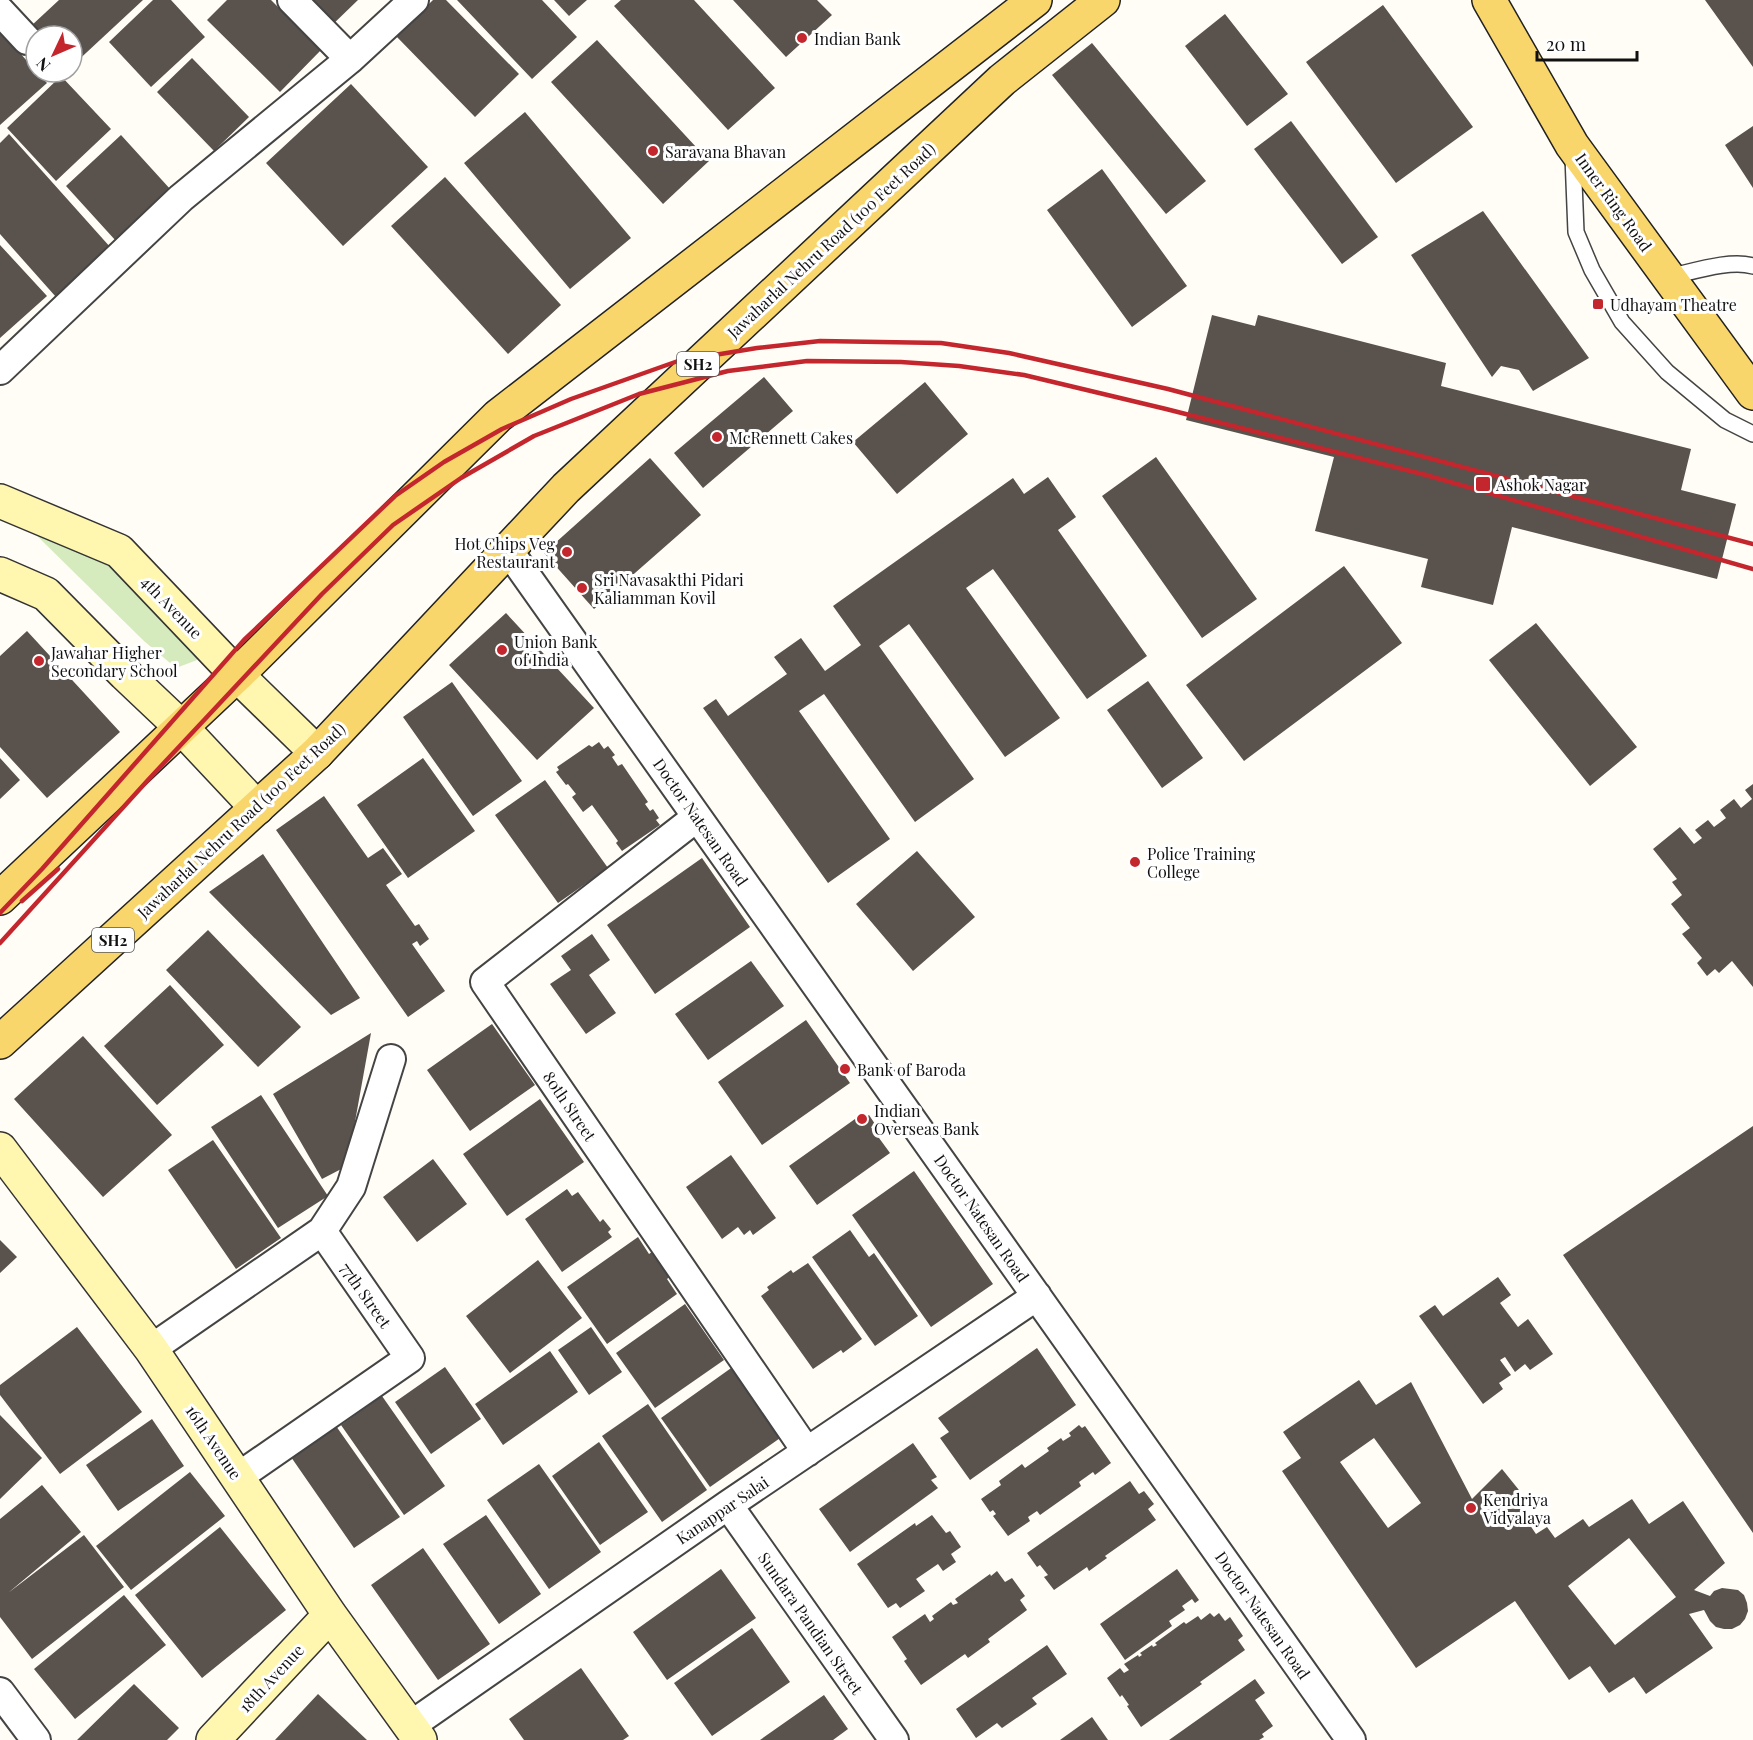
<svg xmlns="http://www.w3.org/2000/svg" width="1753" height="1740" font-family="'Playfair Display',serif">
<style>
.green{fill:#d5ebbd}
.building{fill:#5a524d;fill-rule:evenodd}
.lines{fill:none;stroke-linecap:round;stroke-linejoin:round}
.lane-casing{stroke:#444;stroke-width:18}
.street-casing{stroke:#444;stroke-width:32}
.secondary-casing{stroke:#333;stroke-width:36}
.primary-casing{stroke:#222;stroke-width:36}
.lane{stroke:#fff;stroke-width:15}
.street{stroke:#fff;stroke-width:28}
.secondary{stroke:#fff6b0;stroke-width:33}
.primary{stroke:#f9d66b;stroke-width:33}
.rail{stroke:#c4262e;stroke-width:4.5}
.poi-dot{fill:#c4262e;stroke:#fff;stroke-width:2}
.labels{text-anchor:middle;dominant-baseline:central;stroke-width:6;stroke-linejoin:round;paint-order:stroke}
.shield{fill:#fff;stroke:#585858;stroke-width:1.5}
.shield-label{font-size:15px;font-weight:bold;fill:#111}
.poi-label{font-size:16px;fill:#111;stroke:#fff;text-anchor:start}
.street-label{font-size:16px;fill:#111;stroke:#fff}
</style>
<rect width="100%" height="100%" fill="#fffdf5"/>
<path class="green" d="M 26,525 L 94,536 L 195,641 L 197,660 L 176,668 L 144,641 Z"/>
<path class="building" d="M 59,0 L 143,0 L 72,66 L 72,36 L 40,36 L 31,26 Z
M 153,0 L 171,0 L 205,37 L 151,87 L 109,42 Z
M 227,0 L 271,0 L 321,50 L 280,92 L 207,20 Z
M 300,0 L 358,0 L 328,29 Z
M 433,0 L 446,0 L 519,74 L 475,117 L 396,36 Z
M 457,0 L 542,0 L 577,37 L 532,79 Z
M 554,0 L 587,0 L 569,16 Z
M 621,0 L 694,0 L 775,88 L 728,130 L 614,6 Z
M 733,0 L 817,0 L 832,15 L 786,57 Z
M 1705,0 L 1753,0 L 1753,67 Z
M 1383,5 L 1473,127 L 1396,183 L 1306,62 Z
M 1225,14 L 1288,94 L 1247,126 L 1185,46 Z
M 0,31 L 47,83 L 0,125 Z
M 597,40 L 709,161 L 663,204 L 551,82 Z
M 1092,43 L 1206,181 L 1166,214 L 1052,75 Z
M 192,58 L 249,117 L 214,151 L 157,92 Z
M 61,76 L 111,129 L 56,181 L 7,128 Z
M 351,84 L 428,167 L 343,246 L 266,163 Z
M 525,112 L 631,238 L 570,289 L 464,163 Z
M 1291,121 L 1378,237 L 1342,264 L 1254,149 Z
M 1753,126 L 1753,188 L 1725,145 Z
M 9,134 L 111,248 L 56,297 L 0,234 L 0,143 Z
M 121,135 L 171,190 L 116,241 L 66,186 Z
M 1102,169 L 1187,286 L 1132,327 L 1047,210 Z
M 445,177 L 561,305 L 508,354 L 391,226 Z
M 1483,211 L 1589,358 L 1533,391 L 1519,370 L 1501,366 L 1492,377 L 1411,255 Z
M 0,245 L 47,296 L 0,338 Z
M 1212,315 L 1255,326 L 1258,315 L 1446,363 L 1441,386 L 1691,449 L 1681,490 L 1736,504 L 1717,579 L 1512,527 L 1493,605 L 1421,587 L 1428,559 L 1315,531 L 1334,457 L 1186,420 Z
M 764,377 L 793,411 L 703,488 L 674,453 Z
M 925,382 L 968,434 L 897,494 L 853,442 Z
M 1156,457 L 1257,599 L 1202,638 L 1102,496 Z
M 650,458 L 701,515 L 594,609 L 544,553 Z
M 1048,477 L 1076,517 L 1058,530 L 1147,656 L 1087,699 L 993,569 L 966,588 L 1060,718 L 1005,757 L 909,624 L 879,646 L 974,779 L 915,822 L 824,694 L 799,711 L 890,839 L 828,883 L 703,708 L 716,699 L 728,716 L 787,674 L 774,657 L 801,638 L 825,671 L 861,645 L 833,606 L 1013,478 L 1024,494 Z
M 1344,566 L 1402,643 L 1244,761 L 1186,685 Z
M 506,613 L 594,708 L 537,760 L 449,665 Z
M 1536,623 L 1637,747 L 1590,786 L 1489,660 Z
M 27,631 L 120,732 L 47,798 L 0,747 L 0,656 Z
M 1148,681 L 1203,758 L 1162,788 L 1107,710 Z
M 452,682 L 522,781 L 473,816 L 403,717 Z
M 599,742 L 604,749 L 608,746 L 615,755 L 612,757 L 618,766 L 622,764 L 648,802 L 645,804 L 650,811 L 653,809 L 659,818 L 656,820 L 660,825 L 622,851 L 616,843 L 618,841 L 592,805 L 583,812 L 572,797 L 576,794 L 568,784 L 566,785 L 556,772 L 559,770 L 557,767 L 589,745 L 592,747 Z
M 0,758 L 20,780 L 0,799 Z
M 423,758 L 475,831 L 408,878 L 357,805 Z
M 545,780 L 608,868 L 558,903 L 495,815 Z
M 1753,784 L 1753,987 L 1732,961 L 1719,973 L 1715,969 L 1707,976 L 1697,963 L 1702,958 L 1682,934 L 1690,928 L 1671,904 L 1682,895 L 1672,882 L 1677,879 L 1653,849 L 1680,827 L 1694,844 L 1702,838 L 1695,830 L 1708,820 L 1714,827 L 1726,818 L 1720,810 L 1734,799 L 1741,808 L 1752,799 L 1745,790 Z
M 324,796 L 368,858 L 383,848 L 402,874 L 386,885 L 415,926 L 419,924 L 429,939 L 420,946 L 417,941 L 412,944 L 445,991 L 408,1017 L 276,830 Z
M 917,851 L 975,917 L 913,971 L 856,904 Z
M 263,854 L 360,998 L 331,1015 L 209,892 Z
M 702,858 L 750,927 L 655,994 L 607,925 Z
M 208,930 L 301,1027 L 258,1067 L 166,970 Z
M 592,934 L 610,960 L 589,975 L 616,1013 L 586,1034 L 550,984 L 571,970 L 561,956 Z
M 751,961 L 784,1006 L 708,1060 L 675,1014 Z
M 170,985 L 224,1045 L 157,1105 L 104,1046 Z
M 806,1020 L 850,1083 L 762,1145 L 718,1082 Z
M 492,1024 L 535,1085 L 470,1131 L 427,1070 Z
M 371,1033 L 347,1166 L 322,1179 L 273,1094 Z
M 83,1036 L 172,1135 L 103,1197 L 14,1099 Z
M 261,1095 L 328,1196 L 278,1228 L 211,1127 Z
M 540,1099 L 584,1162 L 507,1216 L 463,1154 Z
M 862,1114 L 865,1118 L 869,1115 L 875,1124 L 871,1127 L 890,1153 L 817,1205 L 789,1166 Z
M 1753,1126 L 1753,1533 L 1563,1255 Z
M 213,1140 L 281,1238 L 236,1269 L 168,1170 Z
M 731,1155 L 776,1218 L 753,1235 L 750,1230 L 744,1235 L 738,1227 L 722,1239 L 686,1187 Z
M 433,1159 L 467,1204 L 417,1242 L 383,1197 Z
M 914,1171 L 993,1284 L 931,1327 L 852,1215 Z
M 567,1189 L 572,1196 L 578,1192 L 600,1222 L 603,1219 L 611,1229 L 608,1232 L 612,1237 L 562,1272 L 525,1219 Z
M 850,1230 L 869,1257 L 874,1253 L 918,1316 L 875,1346 L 812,1257 Z
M 638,1237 L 649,1254 L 656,1249 L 673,1274 L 667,1279 L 677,1294 L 607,1344 L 567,1287 Z
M 0,1240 L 17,1257 L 0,1273 Z
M 538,1260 L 582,1318 L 510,1373 L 466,1316 Z
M 808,1263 L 862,1339 L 843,1353 L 841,1350 L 813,1369 L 761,1296 L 769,1290 L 767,1287 L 791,1270 L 793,1273 Z
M 1498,1277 L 1511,1295 L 1500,1303 L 1518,1327 L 1528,1319 L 1553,1354 L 1530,1370 L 1525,1364 L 1515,1372 L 1505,1357 L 1500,1360 L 1511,1375 L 1499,1383 L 1503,1389 L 1483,1404 L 1419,1316 L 1435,1305 L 1443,1316 Z
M 685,1304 L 724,1360 L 655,1408 L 616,1353 Z
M 77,1327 L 142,1412 L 60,1474 L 0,1395 L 0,1385 Z
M 591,1327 L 622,1372 L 589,1395 L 558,1350 Z
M 1037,1348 L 1076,1405 L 970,1480 L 940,1438 L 949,1432 L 938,1418 Z
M 550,1351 L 578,1392 L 503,1445 L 475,1404 Z
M 734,1366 L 783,1436 L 710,1487 L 661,1418 Z
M 445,1367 L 481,1419 L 431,1454 L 395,1402 Z
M 1359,1380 L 1376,1405 L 1411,1382 L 1472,1499 L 1502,1469 L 1531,1505 L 1521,1512 L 1536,1534 L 1547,1527 L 1555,1538 L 1583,1519 L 1589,1527 L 1632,1499 L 1649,1524 L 1683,1501 L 1725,1563 L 1694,1590 L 1710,1596 L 1714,1591 L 1722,1588 L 1738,1590 L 1744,1595 L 1747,1603 L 1748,1611 L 1745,1619 L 1740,1625 L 1732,1629 L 1724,1629 L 1716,1627 L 1710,1621 L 1704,1610 L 1689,1614 L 1713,1648 L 1646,1694 L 1634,1677 L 1609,1693 L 1590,1666 L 1569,1680 L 1515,1601 L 1416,1668 L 1282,1471 L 1301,1458 L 1283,1432 ZM 1374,1438 L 1421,1503 L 1388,1528 L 1340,1462 ZM 1629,1538 L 1676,1597 L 1615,1645 L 1568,1586 Z
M 382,1396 L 445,1486 L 404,1515 L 341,1425 Z
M 648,1404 L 707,1490 L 662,1522 L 602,1436 Z
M 0,1415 L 42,1458 L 0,1499 Z
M 152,1419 L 184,1466 L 118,1511 L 86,1465 Z
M 1079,1425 L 1082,1428 L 1085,1426 L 1111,1463 L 1095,1475 L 1093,1472 L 1079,1482 L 1081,1486 L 1040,1515 L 1037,1511 L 1028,1517 L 1030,1521 L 1008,1536 L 993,1516 L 996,1514 L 993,1510 L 990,1512 L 981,1499 L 1001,1485 L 999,1481 L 1022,1464 L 1025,1468 L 1049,1451 L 1047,1448 L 1061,1438 L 1063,1441 L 1071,1436 L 1069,1433 Z
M 336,1426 L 400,1517 L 354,1548 L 291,1457 Z
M 599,1442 L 648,1512 L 600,1545 L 552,1476 Z
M 913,1443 L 937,1477 L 931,1480 L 938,1488 L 850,1552 L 819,1509 Z
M 539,1464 L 601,1552 L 549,1589 L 487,1500 Z
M 190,1472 L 225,1516 L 131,1590 L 96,1546 Z
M 1130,1481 L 1139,1494 L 1144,1491 L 1154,1504 L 1148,1509 L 1156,1520 L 1105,1556 L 1107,1558 L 1089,1571 L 1087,1567 L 1054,1590 L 1044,1577 L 1048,1575 L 1040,1565 L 1037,1567 L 1027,1553 Z
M 42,1485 L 81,1532 L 8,1593 L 84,1535 L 124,1587 L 32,1659 L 0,1617 L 0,1519 Z
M 486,1515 L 541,1594 L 499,1624 L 443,1544 Z
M 932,1515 L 946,1533 L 950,1531 L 961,1547 L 951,1554 L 956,1562 L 943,1571 L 938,1564 L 916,1579 L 925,1591 L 900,1608 L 896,1603 L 888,1608 L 857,1564 L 915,1523 L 916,1526 Z
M 220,1527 L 286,1610 L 202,1678 L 135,1595 Z
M 423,1548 L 490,1644 L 438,1680 L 371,1585 Z
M 721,1569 L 756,1618 L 667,1680 L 633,1632 Z
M 1177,1569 L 1199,1600 L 1195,1603 L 1192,1599 L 1182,1606 L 1185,1610 L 1169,1621 L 1172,1626 L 1125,1660 L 1100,1624 Z
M 997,1571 L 1005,1582 L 1012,1578 L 1025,1596 L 1020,1600 L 1027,1610 L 988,1639 L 990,1642 L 968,1658 L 965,1654 L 921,1685 L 904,1661 L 907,1659 L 892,1637 L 925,1614 L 930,1622 L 934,1619 L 932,1616 L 951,1602 L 953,1605 L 958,1603 L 955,1599 L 990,1574 L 991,1576 Z
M 124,1595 L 166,1645 L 75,1719 L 34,1669 Z
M 1210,1613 L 1214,1617 L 1219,1613 L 1225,1621 L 1230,1617 L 1243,1636 L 1238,1640 L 1245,1650 L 1200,1682 L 1202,1684 L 1141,1727 L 1127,1706 L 1129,1705 L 1122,1695 L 1120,1697 L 1107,1678 L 1120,1668 L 1124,1673 L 1129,1670 L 1124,1664 L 1138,1655 L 1139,1657 L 1142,1655 L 1140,1653 L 1152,1645 L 1153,1647 L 1157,1645 L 1155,1643 L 1184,1622 L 1186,1624 L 1198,1616 L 1201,1620 Z
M 752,1628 L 790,1682 L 712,1736 L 674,1683 Z
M 1047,1645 L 1067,1674 L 1032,1698 L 1037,1704 L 1002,1728 L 997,1723 L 976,1738 L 956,1709 Z
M 581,1668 L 629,1736 L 623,1740 L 524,1740 L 509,1719 Z
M 1255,1679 L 1265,1693 L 1255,1700 L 1273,1726 L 1262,1734 L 1264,1737 L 1259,1740 L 1169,1740 Z
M 134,1684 L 179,1728 L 167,1740 L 77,1740 Z
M 318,1694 L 367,1740 L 275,1740 Z
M 824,1695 L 848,1729 L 833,1740 L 760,1740 Z
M 1092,1717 L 1108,1740 L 1060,1740 Z"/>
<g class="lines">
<defs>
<path id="lane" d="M 1573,157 L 1576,232 L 1592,270 L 1622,322 L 1667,372 L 1725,420 L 1753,434
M 1668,277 C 1692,272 1730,259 1753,266"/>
<path id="street" d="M 292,0 L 350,59
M 0,11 L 27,40
M 0,370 L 181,198 L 350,59 L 414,0
M 508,550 L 1351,1740
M 697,817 L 485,982 L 807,1452
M 322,1231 L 351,1187 L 391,1059
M 151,1349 L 322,1231 L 410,1358 L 238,1477
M 728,1505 L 894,1740
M 0,1692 L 36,1740
M 410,1726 L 728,1505 L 1037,1296"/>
<path id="secondary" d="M 0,501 L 119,551 L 237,675 L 317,753
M 0,574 L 46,594 L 125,674 L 181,727 L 257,808
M 0,1149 L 151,1349 L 330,1615 L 420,1740
M 213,1740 L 330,1615"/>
<path id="primary" d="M 1489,0 L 1572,145 L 1753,393
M 0,898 L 237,675 L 498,416 L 1035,0
M 0,1042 L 317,753 L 566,488 L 1002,80 L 1103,0"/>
</defs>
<use href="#lane" class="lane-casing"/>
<use href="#street" class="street-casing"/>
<use href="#secondary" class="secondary-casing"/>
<use href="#primary" class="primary-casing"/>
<use href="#lane" class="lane"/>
<use href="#street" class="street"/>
<use href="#secondary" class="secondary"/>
<use href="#primary" class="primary"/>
<path class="rail" d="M 22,901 L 58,869
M 0,913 L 42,869 L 244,640 L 395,496 L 444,462 L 502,429 L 571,399 L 678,361 L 757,348 L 820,341 L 941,343 L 1009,353 L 1168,389 L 1753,544
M 0,943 L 148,780 L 322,594 L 393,525 L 461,478 L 534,436 L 639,394 L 728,371 L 807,361 L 901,362 L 959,366 L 1024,375 L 1166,409 L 1426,475 L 1753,569"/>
</g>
<g class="poi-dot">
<circle cx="802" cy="38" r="6"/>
<circle cx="653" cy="151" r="6"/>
<rect x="1592" y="298" width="12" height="12" rx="3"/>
<circle cx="717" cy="437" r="6"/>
<rect x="1475" y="476" width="16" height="16" rx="3"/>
<circle cx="567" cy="552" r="6"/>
<circle cx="582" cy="588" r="6"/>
<circle cx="502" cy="650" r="6"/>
<circle cx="39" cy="661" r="6"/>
<circle cx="1135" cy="862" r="6"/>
<circle cx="845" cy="1069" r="6"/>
<circle cx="862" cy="1119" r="6"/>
<circle cx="1471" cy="1508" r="6"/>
</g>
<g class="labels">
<g class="shield">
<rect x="677" y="352" width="42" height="24" rx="4.5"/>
<rect x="92" y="928" width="42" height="24" rx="4.5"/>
</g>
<g class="shield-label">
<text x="698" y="364">SH2</text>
<text x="113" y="940">SH2</text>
</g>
<g class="poi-label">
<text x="814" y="38">Indian Bank</text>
<text x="665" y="151">Saravana Bhavan</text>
<text x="1610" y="304">Udhayam Theatre</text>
<text x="729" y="437">McRennett Cakes</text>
<text x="1496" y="484">Ashok Nagar</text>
<text x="555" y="543" text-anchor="end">Hot Chips Veg<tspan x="555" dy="18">Restaurant</tspan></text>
<text x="594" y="579">Sri Navasakthi Pidari<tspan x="594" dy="18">Kaliamman Kovil</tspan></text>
<text x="514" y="641">Union Bank<tspan x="514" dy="18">of India</tspan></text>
<text x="51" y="652">Jawahar Higher<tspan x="51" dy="18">Secondary School</tspan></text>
<text x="1147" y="853">Police Training<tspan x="1147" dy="18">College</tspan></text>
<text x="857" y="1069">Bank of Baroda</text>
<text x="874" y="1110">Indian<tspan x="874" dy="18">Overseas Bank</tspan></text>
<text x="1483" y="1499">Kendriya<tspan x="1483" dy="18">Vidyalaya</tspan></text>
</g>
<g class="street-label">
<text transform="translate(1614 202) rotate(54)">Inner Ring Road</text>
<text transform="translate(831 240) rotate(-43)">Jawaharlal Nehru Road (100 Feet Road)</text>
<text transform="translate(172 607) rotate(46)">4th Avenue</text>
<text transform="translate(241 820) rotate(-43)">Jawaharlal Nehru Road (100 Feet Road)</text>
<text transform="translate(701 822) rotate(55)">Doctor Natesan Road</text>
<text transform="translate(570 1106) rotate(56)">80th Street</text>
<text transform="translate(982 1218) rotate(55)">Doctor Natesan Road</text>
<text transform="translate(366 1295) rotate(55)">77th Street</text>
<text transform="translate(214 1442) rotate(56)">16th Avenue</text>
<text transform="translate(722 1510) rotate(-34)">Kanappar Salai</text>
<text transform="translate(1263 1615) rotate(55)">Doctor Natesan Road</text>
<text transform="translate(811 1623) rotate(55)">Sundara Pandian Street</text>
<text transform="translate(271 1678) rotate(-47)">18th Avenue</text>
</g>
</g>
<g transform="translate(54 54) rotate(226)"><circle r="28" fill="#ffffff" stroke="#a0a0a0" stroke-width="1.5"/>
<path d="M0-4.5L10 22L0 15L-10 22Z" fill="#c4262e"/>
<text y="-9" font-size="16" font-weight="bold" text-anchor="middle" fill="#111111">N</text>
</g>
<path d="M1537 51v9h100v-9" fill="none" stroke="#111111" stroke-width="3"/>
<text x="1546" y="51" font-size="18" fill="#111111" stroke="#ffffff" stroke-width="4.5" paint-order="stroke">20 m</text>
</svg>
